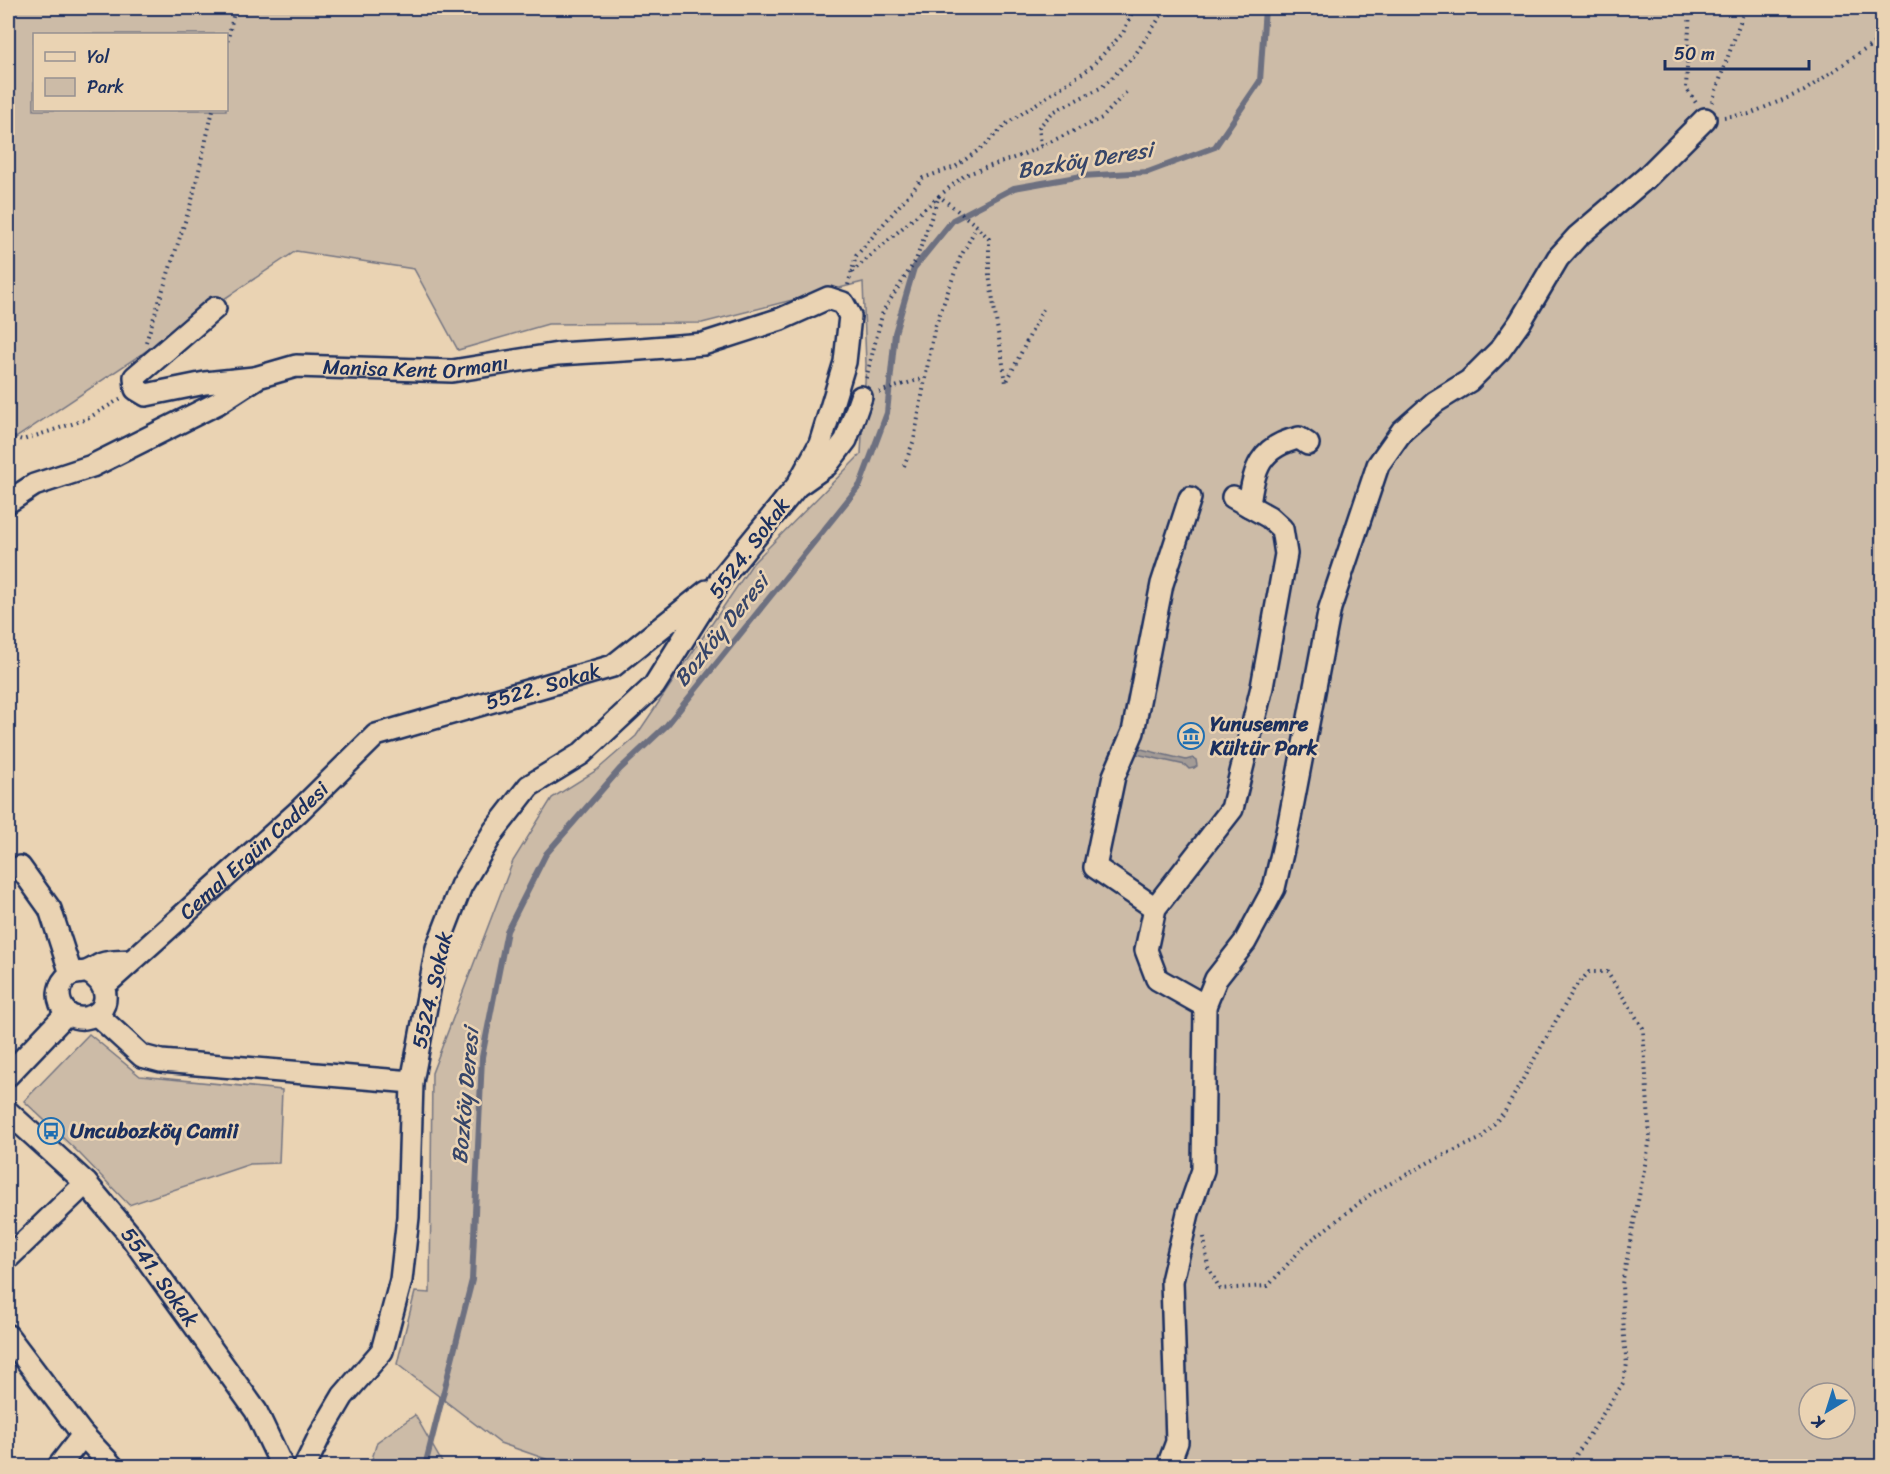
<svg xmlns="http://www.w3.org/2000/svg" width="1890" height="1474" font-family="Sriracha,sans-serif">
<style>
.green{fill:#ccbba7;stroke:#747582;stroke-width:1.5;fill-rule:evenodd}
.water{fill:#a39b96;stroke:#6d7080;stroke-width:1.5}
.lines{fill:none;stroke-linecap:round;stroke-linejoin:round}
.stream{stroke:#6d7080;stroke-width:6}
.minor-casing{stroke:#1b2f5e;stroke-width:26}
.path{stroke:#1b2f5e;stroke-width:4;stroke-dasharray:1.5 4.5;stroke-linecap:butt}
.minor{stroke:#ead3b3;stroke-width:21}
.labels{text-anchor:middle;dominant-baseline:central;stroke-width:5;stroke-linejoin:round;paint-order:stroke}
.street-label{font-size:21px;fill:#1b2f5e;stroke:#ead3b3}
.poi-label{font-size:21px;font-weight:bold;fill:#1b2f5e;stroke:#ead3b3;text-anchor:start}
.water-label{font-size:22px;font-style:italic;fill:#364569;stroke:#ead3b3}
</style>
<rect width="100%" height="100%" fill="#ead3b3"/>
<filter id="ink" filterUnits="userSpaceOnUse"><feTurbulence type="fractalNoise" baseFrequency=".0167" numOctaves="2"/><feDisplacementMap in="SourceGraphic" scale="12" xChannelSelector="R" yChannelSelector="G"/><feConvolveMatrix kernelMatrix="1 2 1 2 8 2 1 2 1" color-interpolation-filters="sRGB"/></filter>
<g filter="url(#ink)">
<path class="green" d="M 8,8 L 1882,8 L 1882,1466 L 566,1466 L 500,1443 L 397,1364 L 415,1292 L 430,1293 L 432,1073 L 513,861 L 552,798 L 597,770 L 636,736 L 753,563 L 861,454 L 866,364 L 863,282 L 702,323 L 548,324 L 458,350 L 414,269 L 296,251 L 8,443 ZM 34,34 L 226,34 L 226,110 L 34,110 ZM 1809,1393 L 1845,1393 L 1845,1429 L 1809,1429 Z
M 89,1034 L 140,1076 L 282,1090 L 279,1163 L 250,1164 L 129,1205 L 80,1154 L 24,1101 Z
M 415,1415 L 444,1466 L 370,1466 L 377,1442 Z"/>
<path class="water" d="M 1137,748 L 1186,760 L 1193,758 L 1196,760 L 1197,766 L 1194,768 L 1189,769 L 1185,765 L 1136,754 Z"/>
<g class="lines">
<path class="stream" d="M 425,1466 L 472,1280 L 482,1057 L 507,931 L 546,854 L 620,769 L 667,725 L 860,485 L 887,413 L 895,333 L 914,268 L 953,220 L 1014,188 L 1082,176 L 1148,172 L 1215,147 L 1260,81 L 1265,8"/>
<defs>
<g id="minor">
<path d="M 215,308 L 135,377 L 136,389 L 146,395 L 205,383 L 254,378"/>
<path d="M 800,484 L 827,465 L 846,440 L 861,397"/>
<path id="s1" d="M 8,502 L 34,485 L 92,466 L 218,403 L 258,377 L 296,366 L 452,371 L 558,354 L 640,349 L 703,344 L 781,319 L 828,298 L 843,303 L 850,316 L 845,362 L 820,444 L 797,486 L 721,579 L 654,686 L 581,754 L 529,786 L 494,831 L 461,886 L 437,948 L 412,1082 L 408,1217 L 401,1280 L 382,1351 L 343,1396 L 320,1435 L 305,1466"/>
<path d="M 1249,506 C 1253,470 1260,446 1299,438 L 1308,444"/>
<path d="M 20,867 L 50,909 L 71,974"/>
<path d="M 1155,908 L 1095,867 L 1114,776 L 1133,732 L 1162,584 L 1190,498"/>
<path d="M 87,972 C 110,981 113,1014 85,1018 C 61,1021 50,991 68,976 C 74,972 79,973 85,972 C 91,971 97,966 102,964 C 111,961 122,962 131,961"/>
<path id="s2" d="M 104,986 L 299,811 L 376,735 L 613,666 L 707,591"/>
<path d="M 1205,1006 L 1157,979 L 1146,950 L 1155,908 L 1232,809 L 1262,687 L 1286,554 L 1282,529 L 1269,517 L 1233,497"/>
<path d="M 96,1014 L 142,1056 L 161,1061 L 412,1082"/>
<path d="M 8,1075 L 67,1013"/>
<path id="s3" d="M 8,1112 L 86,1183 L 129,1234 L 256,1411 L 282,1466"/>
<path d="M 8,1258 L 86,1183"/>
<path d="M 8,1336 L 83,1435 L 112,1466"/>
<path d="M 59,1466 L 83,1435"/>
<path d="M 1168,1466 L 1177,1442 L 1172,1281 L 1188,1213 L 1203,1170 L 1205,1006 L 1216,979 L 1245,942 L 1274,888 L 1289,823 L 1330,608 L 1378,465 L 1402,431 L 1435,402 L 1469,381 L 1500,350 L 1520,322 L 1558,258 L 1577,237 L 1646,178 L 1705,119"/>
</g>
</defs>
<use href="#minor" class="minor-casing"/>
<path class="path" d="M 1690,8 L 1686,88 L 1696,103
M 226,47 L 235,8
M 1712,102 L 1745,8
M 1724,117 L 1749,114 L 1804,91 L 1882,38
M 1041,146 L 1039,127 L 1053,112 L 1102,87 L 1135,55 L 1166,8
M 852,272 L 939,196 L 916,260 L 883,311 L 866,379
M 848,285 L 856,256 L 923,178 L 955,167 L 983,147 L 1006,124 L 1090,68 L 1123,33 L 1134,8
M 1043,309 L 1006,383 L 989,275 L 989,239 L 977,226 L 939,196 L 965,175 L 1022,155 L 1102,118 L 1128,90
M 146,342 L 192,200 L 213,110
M 879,392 L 924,378
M 8,436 L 23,440 L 87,419 L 120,399
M 904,466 L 914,440 L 934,330 L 960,258 L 977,226
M 1204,1237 L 1208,1267 L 1220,1289 L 1268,1286 L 1305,1245 L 1371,1194 L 1431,1161 L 1482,1138 L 1505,1111 L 1575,987 L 1589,972 L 1607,972 L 1643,1028 L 1650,1139 L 1622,1284 L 1624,1339 L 1627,1364 L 1623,1383 L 1569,1466"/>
<use href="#minor" class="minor"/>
</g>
</g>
<defs>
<symbol id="museum-ring" viewBox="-11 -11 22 22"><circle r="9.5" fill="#ead3b3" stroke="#1f6fb2" stroke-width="1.5"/><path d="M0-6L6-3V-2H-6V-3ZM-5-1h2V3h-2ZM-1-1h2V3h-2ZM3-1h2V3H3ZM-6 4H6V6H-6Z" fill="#1f6fb2"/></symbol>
<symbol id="bus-ring" viewBox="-11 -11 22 22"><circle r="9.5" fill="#ead3b3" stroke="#1f6fb2" stroke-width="1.5"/><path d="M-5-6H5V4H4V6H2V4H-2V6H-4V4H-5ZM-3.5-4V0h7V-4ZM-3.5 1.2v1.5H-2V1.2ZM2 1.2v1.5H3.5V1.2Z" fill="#1f6fb2"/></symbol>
</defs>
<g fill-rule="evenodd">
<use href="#museum-ring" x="1176" y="721" width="30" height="30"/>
<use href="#bus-ring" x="36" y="1116" width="30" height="30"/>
</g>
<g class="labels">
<g class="street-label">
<text stroke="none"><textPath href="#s1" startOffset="440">Manisa Kent Ormanı</textPath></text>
<text transform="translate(749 548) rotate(-53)">5524. Sokak</text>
<text stroke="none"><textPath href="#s2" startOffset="544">5522. Sokak</textPath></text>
<text stroke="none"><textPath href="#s2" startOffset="202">Cemal Ergün Caddesi</textPath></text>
<text transform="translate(432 990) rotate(-77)">5524. Sokak</text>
<text stroke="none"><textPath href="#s3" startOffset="225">5541. Sokak</textPath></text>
</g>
<g class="poi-label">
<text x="1210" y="724">Yunusemre<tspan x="1210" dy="24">Kültür Park</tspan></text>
<text x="70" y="1131">Uncubozköy Camii</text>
</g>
<g class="water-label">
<text transform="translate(1085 160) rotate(-9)">Bozköy Deresi</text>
<text transform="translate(721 630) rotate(-51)">Bozköy Deresi</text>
<text transform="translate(465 1096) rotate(-85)">Bozköy Deresi</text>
</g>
</g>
<rect width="1890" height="1474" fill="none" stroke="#ead3b3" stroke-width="30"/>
<rect x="15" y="15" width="1860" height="1444" fill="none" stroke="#1b2f5e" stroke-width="2" filter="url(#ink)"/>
<rect x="33" y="33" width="195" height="78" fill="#ead3b3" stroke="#979191" stroke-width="1.5"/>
<rect x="45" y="52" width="30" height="9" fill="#ead3b3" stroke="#979191" stroke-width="1.5"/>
<text x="87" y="63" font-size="18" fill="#1b2f5e">Yol</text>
<rect x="45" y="78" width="30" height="18" fill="#ccbba7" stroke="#979191" stroke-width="1.5"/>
<text x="87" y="93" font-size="18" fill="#1b2f5e">Park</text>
<g transform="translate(1827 1411) rotate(218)"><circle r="28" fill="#ead3b3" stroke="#979191" stroke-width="1.5"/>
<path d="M0-4.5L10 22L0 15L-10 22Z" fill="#1f6fb2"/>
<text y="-9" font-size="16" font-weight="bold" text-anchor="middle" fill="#1b2f5e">K</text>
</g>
<path d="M1665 60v9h144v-9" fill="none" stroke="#1b2f5e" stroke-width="3"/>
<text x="1674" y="60" font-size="18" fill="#1b2f5e" stroke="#ead3b3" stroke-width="4.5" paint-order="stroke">50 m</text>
</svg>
